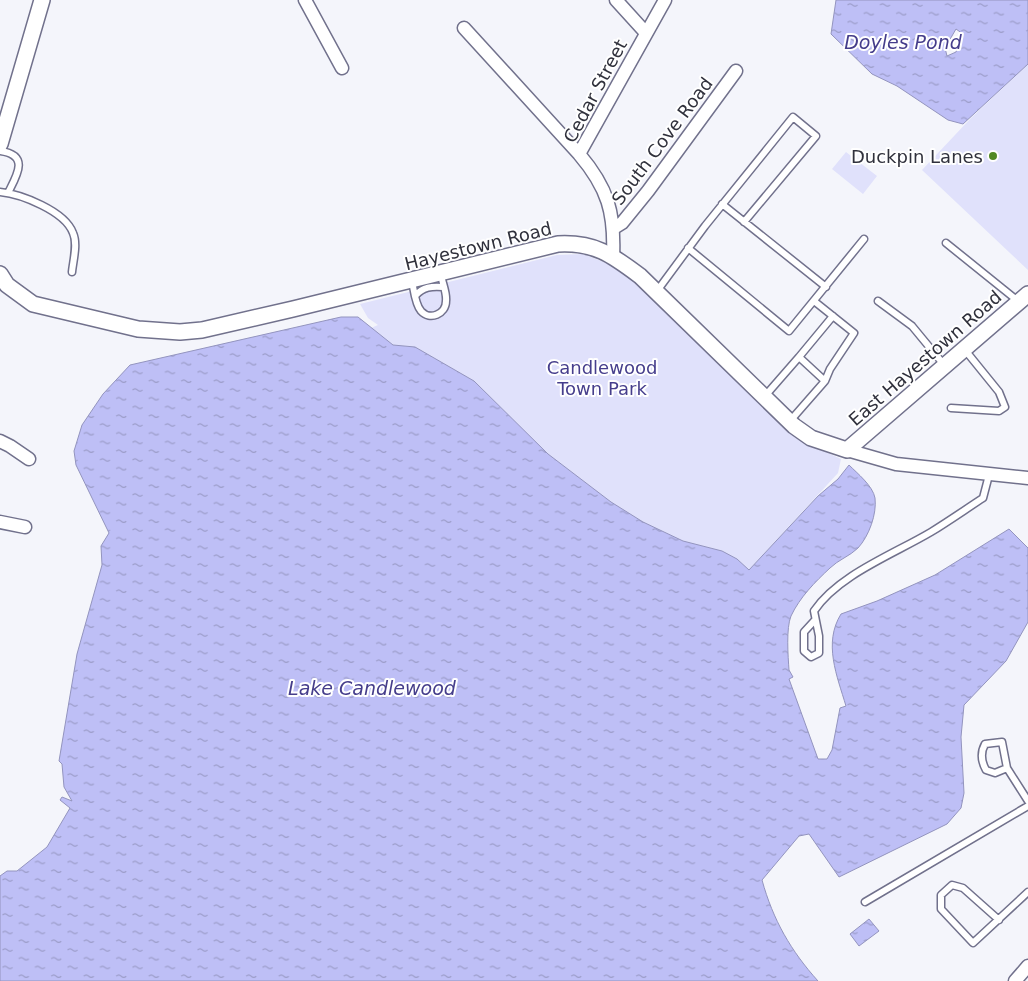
<svg xmlns="http://www.w3.org/2000/svg" width="1028" height="981" font-family="'DejaVu Sans',sans-serif">
<style>
.park{fill:#e0e1fb}
.water{fill:url(#water-ripples);stroke:#9394be;fill-rule:evenodd}
.lines{fill:none;stroke-linecap:round;stroke-linejoin:round}
.service-casing{stroke:#71718c;stroke-width:9}
.minor-casing{stroke:#71718c;stroke-width:15}
.tertiary-casing{stroke:#71718c;stroke-width:18}
.service{stroke:#fff;stroke-width:6}
.minor{stroke:#fff;stroke-width:12}
.tertiary{stroke:#fff;stroke-width:15}
.poi-dot{fill:#518923;stroke:#fff;stroke-width:2}
.labels{text-anchor:middle;dominant-baseline:central;stroke-width:4;stroke-linejoin:round;paint-order:stroke}
.street-label{font-size:18px;fill:#30313c;stroke:#fff}
.poi-label{font-size:18px;fill:#30313c;stroke:#fff;text-anchor:end}
.park-label{font-size:18px;fill:#463e8c;stroke:#fff}
.water-label{font-size:19px;font-style:italic;fill:#453d8b;stroke:#fff}
</style>
<defs>
<pattern id="water-ripples" width="26" height="14" patternUnits="userSpaceOnUse" patternTransform="scale(1.25)"><rect width="26" height="14" fill="#bebff6"/><path d="M2 4q2-2 4 0t4 0M15 11q2-2 4 0t4 0" fill="none" stroke="#9b9cc8"/></pattern>
</defs>
<rect width="100%" height="100%" fill="#f4f5fb"/>
<path class="park" d="M 1028,64 L 1028,270 L 922,170 L 971,118 Z
M 846,152 L 877,176 L 863,194 L 832,169 Z
M 583,254 L 617,267 L 811,445 L 841,459 L 838,473 L 749,570 L 737,559 L 722,551 L 683,541 L 643,522 L 611,502 L 548,454 L 474,381 L 415,347 L 393,345 L 371,328 L 378,325 L 368,318 L 360,304 L 557,255 Z"/>
<path class="water" d="M 836,0 L 1028,0 L 1028,64 L 963,124 L 948,120 L 897,86 L 872,74 L 831,34 ZM 956,29 L 963,34 L 956,52 L 947,56 L 945,48 Z
M 341,317 L 358,317 L 393,345 L 415,347 L 474,381 L 548,454 L 611,502 L 643,522 L 683,541 L 722,551 L 737,559 L 749,570 L 818,496 L 838,479 L 849,465 C 857,473 873,486 875,498 C 877,514 869,536 858,548 C 850,556 838,560 830,568 C 815,582 800,597 791,616 C 786,628 788,656 789,670 L 793,677 L 789,679 L 818,759 L 827,759 L 832,750 L 840,708 L 846,706 C 837,676 823,643 841,614 L 877,601 L 935,575 L 1009,529 L 1028,548 L 1028,622 L 1006,661 L 964,705 L 961,737 L 964,793 L 961,808 L 947,824 L 839,877 L 809,834 L 799,836 L 762,880 C 773,920 791,951 818,981 L 0,981 L 0,876 L 7,871 L 17,871 L 47,847 L 70,808 L 60,800 L 62,797 L 72,801 L 64,787 L 62,764 L 59,761 L 77,654 L 102,565 L 101,546 L 109,533 L 76,465 L 74,451 L 82,425 L 103,394 L 130,365 Z
M 869,919 L 879,931 L 859,946 L 850,934 Z"/>
<g class="lines">
<defs>
<path id="service" d="M 0,151 C 30,155 17,175 8,193
M 0,192 C 21,194 65,211 73,233 C 78,244 73,261 72,272
M 722,204 L 826,287
M 946,243 L 1018,301
M 688,248 L 789,331 L 864,239
M 412,281 C 414,290 415,304 421,311 C 430,321 446,314 446,301 C 447,292 442,283 441,274
M 657,291 L 705,226 L 793,117 L 816,136 L 744,222
M 416,295 C 423,287 432,286 443,287
M 814,301 L 854,333 L 830,369 L 825,381
M 878,301 L 912,326 L 945,366
M 799,357 L 833,316
M 765,396 L 799,357 L 825,381 L 790,421
M 951,408 L 999,411 L 1005,407 L 999,392 L 965,350
M 815,620 L 804,632 L 804,651 L 811,657 L 819,653 L 819,636 L 814,611 C 838,575 894,554 931,532 C 949,521 966,509 983,498 L 989,475
M 1007,768 L 995,773 L 986,770 C 981,761 980,753 985,744 L 1002,742 L 1007,768 L 1028,801
M 865,902 L 1028,806
M 999,920 L 963,888 L 952,885 L 941,895 L 941,909 L 973,943 L 1028,892"/>
<path id="minor" d="M 305,0 L 342,68
M 616,0 L 646,33
M 464,28 L 579,154
M 614,228 L 622,223 L 648,191 L 736,71
M 613,257 C 615,213 608,188 579,154 L 665,0
M 0,441 L 10,446 L 29,459
M 847,450 L 896,464 L 1028,478
M 0,522 L 25,527
M 1015,981 L 1028,966"/>
<path id="tertiary" d="M 0,144 L 42,0
M 0,274 L 7,285 L 33,304 L 138,329 L 180,332 L 202,330 L 293,309 L 558,244 C 595,242 612,255 640,276 L 794,426 L 811,438 L 847,450 L 1028,294"/>
</defs>
<use href="#service" class="service-casing"/>
<use href="#minor" class="minor-casing"/>
<use href="#tertiary" class="tertiary-casing"/>
<use href="#service" class="service"/>
<use href="#minor" class="minor"/>
<use href="#tertiary" class="tertiary"/>
</g>
<circle class="poi-dot" cx="993" cy="156" r="5"/>
<g class="labels">
<g class="street-label">
<text transform="translate(595 91) rotate(-62)">Cedar Street</text>
<text transform="translate(662 141) rotate(-53)">South Cove Road</text>
<text transform="translate(478 246) rotate(-14)">Hayestown Road</text>
<text transform="translate(925 358) rotate(-41)">East Hayestown Road</text>
</g>
<g class="poi-label">
<text x="983" y="156">Duckpin Lanes</text>
</g>
<g class="park-label">
<text x="602" y="367">Candlewood<tspan x="602" dy="21">Town Park</tspan></text>
</g>
<g class="water-label">
<text x="903" y="42">Doyles Pond</text>
<text x="372" y="688">Lake Candlewood</text>
</g>
</g>
</svg>
